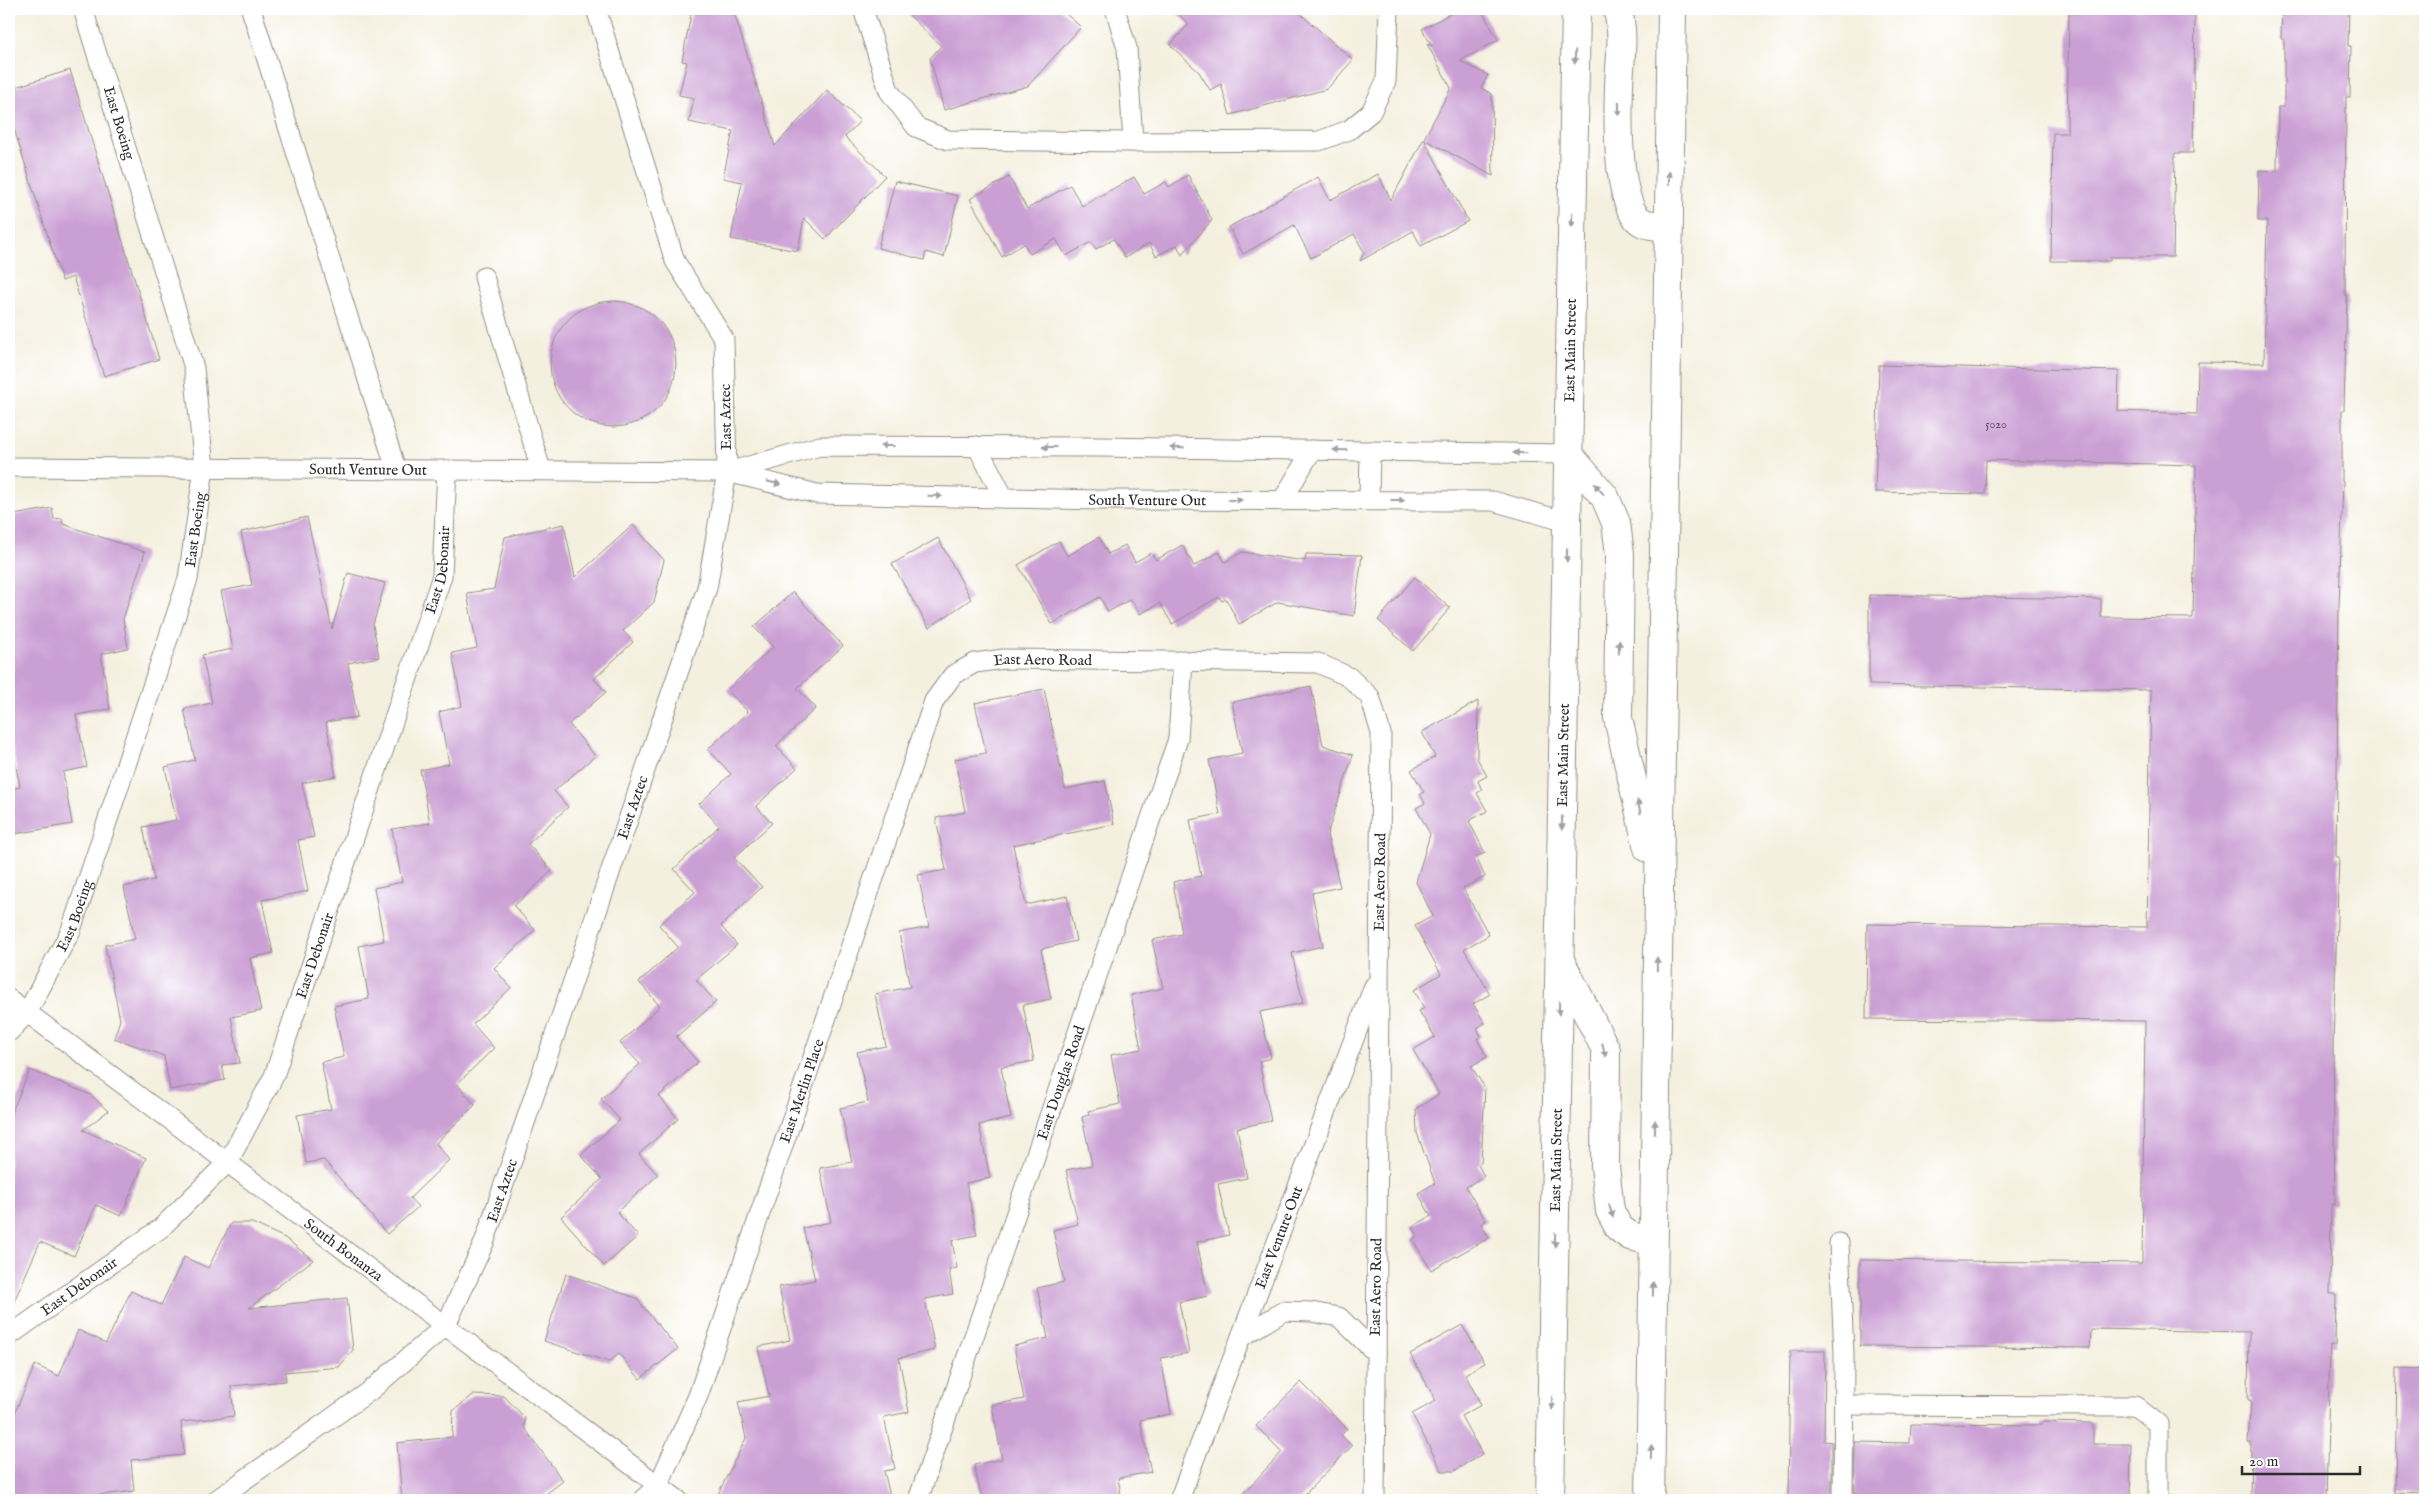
<svg xmlns="http://www.w3.org/2000/svg" width="2434" height="1509" font-family="'IM FELL English',serif">
<style>
.building{fill:#ca9fd4}
.lines{fill:none;stroke-linecap:round;stroke-linejoin:round}
.service-casing{stroke:#908e85;stroke-width:21}
.primary-casing{stroke:#908e85;stroke-width:30}
.service{stroke:#fff;stroke-width:19}
.primary{stroke:#fff;stroke-width:28}
.oneway{fill:#a0a0a0}
.labels{text-anchor:middle;dominant-baseline:central;stroke-width:5;stroke-linejoin:round;paint-order:stroke}
.number-label{font-size:12px;fill:#534855}
.street-label{font-size:15px;fill:#2b2b2b;stroke:#fff}
</style>
<rect width="100%" height="100%" fill="#fff"/>
<filter id="ink" filterUnits="userSpaceOnUse"><feTurbulence type="fractalNoise" baseFrequency=".02" numOctaves="2"/><feDisplacementMap in="SourceGraphic" scale="10" xChannelSelector="R" yChannelSelector="G"/><feConvolveMatrix kernelMatrix="1 2 1 2 8 2 1 2 1" color-interpolation-filters="sRGB"/></filter>
<filter id="wash" filterUnits="userSpaceOnUse"><feTurbulence type="fractalNoise" baseFrequency=".0096" numOctaves="4" result="noise"/><feDisplacementMap in="SourceGraphic" scale="20" xChannelSelector="R" yChannelSelector="G"/><feGaussianBlur stdDeviation="1.12" result="paint"/><feColorMatrix in="noise" values="0 0 0 0 0 0 0 0 0 0 0 0 0 0 0 0 0 1.4 0 .05"/><feComposite in="paint" operator="in"/></filter>
<g filter="url(#wash)">
<rect width="100%" height="100%" fill="#f4f0df"/>
<g id="blocks">
<path class="building" d="M 692,9 L 733,9 L 775,146 L 827,90 L 860,121 L 845,137 L 885,176 L 825,239 L 804,218 L 798,251 L 731,239 L 742,182 L 723,178 L 733,131 L 689,122 L 694,98 L 679,95 L 687,62 L 682,61 Z
M 903,9 L 1060,9 L 1081,27 L 1028,86 L 944,110 L 930,58 L 941,46 Z
M 1172,9 L 1295,9 L 1353,60 L 1327,89 L 1230,115 L 1221,84 L 1210,90 L 1199,72 L 1170,45 L 1189,24 Z
M 1459,9 L 1481,9 L 1498,40 L 1460,61 L 1488,75 L 1481,88 L 1492,94 L 1493,176 L 1424,139 L 1468,221 L 1421,246 L 1413,231 L 1360,261 L 1364,252 L 1354,234 L 1311,258 L 1294,225 L 1243,254 L 1229,227 L 1318,177 L 1330,200 L 1378,174 L 1391,200 L 1451,88 L 1427,44 L 1432,46 L 1422,29 Z
M 2069,9 L 2195,9 L 2193,153 L 2175,153 L 2173,257 L 2110,257 L 2110,261 L 2051,261 L 2053,133 L 2067,133 Z
M 2282,9 L 2349,9 L 2348,46 L 2351,46 L 2350,97 L 2346,97 L 2345,295 L 2347,295 L 2344,410 L 2342,410 L 2342,481 L 2343,481 L 2339,606 L 2336,857 L 2339,857 L 2333,1045 L 2335,1205 L 2331,1204 L 2330,1294 L 2336,1294 L 2335,1346 L 2330,1346 L 2326,1500 L 2250,1500 L 2251,1443 L 2248,1443 L 2251,1400 L 2248,1400 L 2249,1332 L 2091,1329 L 2090,1348 L 1860,1346 L 1860,1260 L 2142,1263 L 2145,1021 L 1866,1019 L 1867,924 L 2147,927 L 2151,690 L 1869,685 L 1869,595 L 2101,599 L 2101,617 L 2193,618 L 2196,465 L 1986,460 L 1985,494 L 1875,492 L 1879,365 L 2119,371 L 2118,411 L 2197,414 L 2198,362 L 2264,363 L 2267,221 L 2258,221 L 2259,170 L 2277,171 L 2278,107 L 2284,107 L 2284,39 L 2281,39 Z
M 70,70 L 159,359 L 104,376 L 73,277 L 62,281 L 9,113 L 9,89 Z
M 1188,175 L 1212,220 L 1182,255 L 1177,245 L 1156,256 L 1149,243 L 1125,258 L 1114,239 L 1096,249 L 1091,242 L 1066,256 L 1056,239 L 1030,254 L 1024,244 L 1002,257 L 970,199 L 1009,177 L 1027,209 L 1070,185 L 1082,206 L 1134,177 L 1144,194 L 1166,182 L 1169,187 Z
M 895,181 L 958,196 L 944,257 L 926,252 L 924,260 L 878,248 Z
M550 364a63 63 0 1 1 126 0a63 63 0 1 1-126 0Z
M 52,508 L 54,519 L 62,518 L 63,524 L 145,552 L 123,619 L 128,648 L 101,654 L 110,709 L 76,715 L 87,767 L 63,772 L 72,824 L 9,835 L 9,789 L 20,787 L 9,732 L 9,516 Z
M 307,517 L 332,629 L 348,573 L 385,583 L 373,625 L 379,657 L 348,663 L 357,717 L 326,722 L 336,776 L 302,783 L 314,837 L 298,840 L 308,891 L 262,900 L 273,953 L 250,958 L 261,1011 L 231,1017 L 240,1063 L 222,1065 L 225,1080 L 170,1090 L 164,1056 L 114,1038 L 120,1020 L 105,945 L 135,939 L 124,887 L 154,880 L 143,827 L 176,820 L 165,767 L 195,760 L 184,709 L 212,703 L 202,655 L 233,649 L 221,591 L 252,585 L 241,532 Z
M 564,524 L 575,577 L 633,525 L 664,560 L 654,602 L 623,631 L 633,642 L 594,679 L 606,692 L 569,724 L 595,756 L 554,791 L 568,807 L 528,844 L 552,871 L 514,906 L 535,930 L 494,968 L 511,988 L 473,1024 L 494,1048 L 457,1084 L 475,1105 L 436,1143 L 449,1160 L 410,1198 L 418,1207 L 387,1234 L 324,1160 L 306,1163 L 297,1115 L 331,1109 L 321,1062 L 344,1057 L 334,1006 L 369,999 L 359,946 L 384,941 L 374,888 L 402,882 L 392,829 L 430,823 L 420,770 L 449,764 L 439,712 L 462,706 L 452,653 L 477,648 L 467,593 L 494,589 L 505,537 Z
M 1099,537 L 1108,554 L 1125,545 L 1135,562 L 1151,553 L 1156,560 L 1182,545 L 1194,566 L 1219,552 L 1225,562 L 1242,552 L 1305,561 L 1306,554 L 1362,555 L 1354,616 L 1278,602 L 1239,624 L 1226,599 L 1222,601 L 1219,597 L 1172,624 L 1160,603 L 1140,614 L 1131,599 L 1108,612 L 1100,597 L 1052,624 L 1018,565 L 1059,541 L 1067,556 Z
M 938,538 L 971,599 L 929,628 L 892,564 Z
M 1415,577 L 1450,608 L 1413,651 L 1378,620 Z
M 793,592 L 843,646 L 797,688 L 816,708 L 776,746 L 797,768 L 756,806 L 772,823 L 734,858 L 762,887 L 721,926 L 737,945 L 696,980 L 716,1002 L 676,1037 L 698,1062 L 659,1096 L 678,1119 L 639,1154 L 658,1175 L 617,1212 L 638,1236 L 604,1266 L 561,1217 L 602,1179 L 581,1155 L 620,1120 L 601,1099 L 640,1064 L 620,1043 L 660,1006 L 639,982 L 678,947 L 659,925 L 695,892 L 674,869 L 719,826 L 699,804 L 731,774 L 708,749 L 748,712 L 727,690 L 773,647 L 754,627 Z
M 1311,686 L 1323,745 L 1353,755 L 1327,835 L 1340,887 L 1312,893 L 1323,946 L 1292,953 L 1303,1003 L 1260,1012 L 1271,1058 L 1259,1061 L 1271,1121 L 1237,1128 L 1247,1178 L 1218,1184 L 1229,1235 L 1197,1242 L 1208,1296 L 1179,1302 L 1189,1353 L 1161,1358 L 1171,1414 L 1140,1420 L 1151,1472 L 1118,1478 L 1122,1500 L 982,1500 L 974,1465 L 1002,1459 L 992,1405 L 1024,1399 L 1014,1346 L 1048,1338 L 1037,1288 L 1064,1282 L 1053,1230 L 1078,1224 L 1066,1170 L 1092,1165 L 1082,1117 L 1089,1115 L 1088,1111 L 1120,1104 L 1111,1055 L 1141,1049 L 1131,995 L 1163,988 L 1152,940 L 1182,934 L 1173,882 L 1201,876 L 1190,820 L 1220,814 L 1209,760 L 1242,753 L 1232,702 Z
M 1044,689 L 1065,789 L 1105,781 L 1114,824 L 1013,845 L 1026,905 L 1067,896 L 1076,941 L 1041,949 L 1051,999 L 1023,1005 L 1034,1061 L 1001,1067 L 1011,1118 L 979,1125 L 990,1178 L 966,1183 L 977,1235 L 952,1240 L 957,1268 L 949,1270 L 953,1294 L 925,1299 L 935,1350 L 899,1358 L 909,1412 L 884,1417 L 895,1469 L 884,1471 L 891,1500 L 715,1500 L 746,1438 L 738,1402 L 769,1396 L 758,1347 L 790,1340 L 779,1287 L 815,1280 L 803,1228 L 831,1222 L 820,1168 L 852,1162 L 840,1108 L 868,1102 L 857,1052 L 886,1046 L 875,994 L 910,987 L 899,933 L 929,927 L 918,875 L 946,870 L 936,818 L 965,812 L 955,759 L 986,753 L 975,703 Z
M 1478,701 L 1477,758 L 1487,776 L 1478,781 L 1482,790 L 1477,793 L 1487,811 L 1469,821 L 1485,853 L 1476,857 L 1485,877 L 1463,888 L 1489,935 L 1464,949 L 1490,994 L 1473,1004 L 1485,1023 L 1477,1028 L 1481,1036 L 1477,1039 L 1487,1057 L 1471,1066 L 1485,1088 L 1481,1163 L 1478,1165 L 1484,1176 L 1466,1187 L 1486,1221 L 1481,1224 L 1489,1238 L 1431,1270 L 1413,1240 L 1417,1234 L 1412,1227 L 1431,1216 L 1418,1193 L 1435,1183 L 1417,1133 L 1416,1109 L 1439,1094 L 1413,1050 L 1435,1037 L 1419,1011 L 1424,1008 L 1414,990 L 1441,974 L 1415,926 L 1433,916 L 1416,882 L 1430,834 L 1416,808 L 1425,803 L 1420,794 L 1424,792 L 1411,770 L 1435,757 L 1422,732 Z
M 30,1070 L 91,1095 L 108,1111 L 83,1130 L 146,1158 L 121,1216 L 96,1205 L 74,1256 L 40,1242 L 9,1313 L 9,1118 Z
M 231,1223 L 252,1223 L 285,1238 L 313,1260 L 249,1308 L 347,1298 L 353,1350 L 339,1367 L 285,1372 L 286,1381 L 231,1386 L 234,1416 L 181,1422 L 184,1455 L 131,1460 L 134,1491 L 85,1497 L 85,1500 L 9,1500 L 9,1427 L 35,1365 L 59,1376 L 78,1330 L 106,1343 L 131,1291 L 161,1305 L 184,1257 L 208,1268 Z
M 566,1274 L 636,1298 L 678,1349 L 640,1379 L 619,1354 L 609,1362 L 544,1341 Z
M 1462,1325 L 1485,1363 L 1465,1374 L 1481,1405 L 1461,1416 L 1482,1454 L 1454,1471 L 1442,1471 L 1412,1414 L 1436,1401 L 1410,1354 Z
M 1790,1351 L 1825,1351 L 1824,1441 L 1832,1442 L 1832,1500 L 1788,1500 Z
M 2397,1368 L 2425,1369 L 2425,1494 L 2395,1493 Z
M 1301,1382 L 1347,1429 L 1341,1435 L 1352,1446 L 1299,1500 L 1237,1500 L 1282,1452 L 1256,1426 Z
M 473,1395 L 504,1396 L 525,1418 L 524,1427 L 563,1481 L 538,1500 L 402,1500 L 397,1443 L 452,1437 L 453,1411 Z
M 2042,1422 L 2093,1423 L 2093,1444 L 2131,1444 L 2130,1500 L 1854,1500 L 1855,1442 L 1910,1443 L 1911,1424 L 2042,1425 Z"/>
</g>
</g>
<g filter="url(#ink)">
<use href="#blocks" fill-opacity="0" stroke="#908e85" stroke-width="1"/>
<g class="lines">
<defs>
<g id="service">
<path d="M 251,9 L 396,469"/>
<path d="M 863,9 L 889,91 L 916,127 L 948,140 L 1133,142 L 1319,141 L 1349,130 L 1371,112 L 1386,81 L 1389,9"/>
<path d="M 1115,9 L 1127,48 L 1133,142"/>
<path d="M 484,277 L 541,470"/>
<path d="M 977,446 L 1004,498"/>
<path id="s1" d="M 9,467 L 727,472 L 817,494 L 1099,500 L 1493,501 L 1567,522"/>
<path d="M 728,472 L 820,446 L 1098,447 L 1568,454"/>
<path d="M 1369,500 L 1370,451"/>
<path d="M 1282,501 L 1312,450"/>
<path id="s2" d="M 9,999 L 678,1500"/>
<path id="s3" d="M 9,1032 L 27,1013 L 71,930 L 188,579 L 204,468 L 194,368 L 83,9"/>
<path d="M 1839,1243 L 1844,1353 L 1843,1500"/>
<path id="s4" d="M 9,1336 L 161,1228 L 228,1162 L 274,1076 L 442,576 L 447,470"/>
<path d="M 1241,1337 L 1284,1311 L 1311,1312 L 1339,1317 L 1376,1353"/>
<path d="M 1844,1405 L 2135,1406 L 2158,1424 L 2158,1500"/>
<path id="s5" d="M 216,1500 L 370,1391 L 446,1325 L 484,1243 L 707,588 L 727,472 L 724,339 L 675,261 L 596,9"/>
<path id="s6" d="M 642,1500 L 658,1486 L 698,1396 L 934,701 L 953,675 L 975,663 L 1004,659 L 1318,663 L 1349,677 L 1370,697 L 1381,733 L 1375,1500"/>
<path id="s7" d="M 918,1500 L 1178,739 L 1183,660"/>
<path id="s8" d="M 1179,1500 L 1374,986"/>
</g>
<g id="primary">
<path d="M 1617,9 C 1625,32 1620,60 1619,85 C 1618,114 1616,202 1639,220 C 1646,226 1659,226 1668,227"/>
<path d="M 1568,454 L 1605,497 L 1616,523 L 1620,554 L 1618,718 L 1648,848"/>
<path d="M 1561,962 L 1606,1050 L 1605,1166 L 1610,1211 L 1619,1228 L 1630,1236 L 1653,1241"/>
<path id="s9" d="M 1550,1500 L 1576,9"/>
<path d="M 1650,1500 L 1672,9"/>
</g>
</defs>
<use href="#service" class="service-casing"/>
<use href="#primary" class="primary-casing"/>
<use href="#service" class="service"/>
<use href="#primary" class="primary"/>
</g>
<defs><path id="oneway-solid" d="M-6-.8H1V-3.2L6.5 0L1 3.2V.8H-6Z" transform="scale(1.25)"/></defs>
<g class="oneway">
<use href="#oneway-solid" transform="translate(1575 57) rotate(91)"/>
<use href="#oneway-solid" transform="translate(1619 109) rotate(89)"/>
<use href="#oneway-solid" transform="translate(1669 178) rotate(-89)"/>
<use href="#oneway-solid" transform="translate(1572 220) rotate(91)"/>
<use href="#oneway-solid" transform="translate(887 446) rotate(-180)"/>
<use href="#oneway-solid" transform="translate(1049 447) rotate(-180)"/>
<use href="#oneway-solid" transform="translate(1177 448) rotate(-179)"/>
<use href="#oneway-solid" transform="translate(1340 450) rotate(-179)"/>
<use href="#oneway-solid" transform="translate(1520 453) rotate(-179)"/>
<use href="#oneway-solid" transform="translate(774 483) rotate(13)"/>
<use href="#oneway-solid" transform="translate(1599 489) rotate(-131)"/>
<use href="#oneway-solid" transform="translate(935 496) rotate(1)"/>
<use href="#oneway-solid" transform="translate(1235 500)"/>
<use href="#oneway-solid" transform="translate(1398 500)"/>
<use href="#oneway-solid" transform="translate(1567 555) rotate(91)"/>
<use href="#oneway-solid" transform="translate(1619 647) rotate(-89)"/>
<use href="#oneway-solid" transform="translate(1639 807) rotate(-103)"/>
<use href="#oneway-solid" transform="translate(1562 823) rotate(91)"/>
<use href="#oneway-solid" transform="translate(1657 964) rotate(-89)"/>
<use href="#oneway-solid" transform="translate(1559 1008) rotate(91)"/>
<use href="#oneway-solid" transform="translate(1604 1050) rotate(75)"/>
<use href="#oneway-solid" transform="translate(1655 1127) rotate(-89)"/>
<use href="#oneway-solid" transform="translate(1611 1211) rotate(73)"/>
<use href="#oneway-solid" transform="translate(1555 1240) rotate(91)"/>
<use href="#oneway-solid" transform="translate(1653 1289) rotate(-89)"/>
<use href="#oneway-solid" transform="translate(1552 1403) rotate(91)"/>
<use href="#oneway-solid" transform="translate(1651 1452) rotate(-89)"/>
</g>
</g>
<g class="labels">
<g class="number-label">
<text x="1996" y="424">5020</text>
</g>
<g class="street-label">
<text transform="translate(119 123) rotate(73)">East Boeing</text>
<text stroke="none"><textPath href="#s9" startOffset="1150">East Main Street</textPath></text>
<text transform="translate(726 417) rotate(-91)">East Aztec</text>
<text stroke="none"><textPath href="#s1" startOffset="359">South Venture Out</textPath></text>
<text stroke="none"><textPath href="#s1" startOffset="1141">South Venture Out</textPath></text>
<text stroke="none"><textPath href="#s3" startOffset="540">East Boeing</textPath></text>
<text stroke="none"><textPath href="#s4" startOffset="911">East Debonair</textPath></text>
<text stroke="none"><textPath href="#s6" startOffset="979">East Aero Road</textPath></text>
<text stroke="none"><textPath href="#s9" startOffset="745">East Main Street</textPath></text>
<text stroke="none"><textPath href="#s5" startOffset="840">East Aztec</textPath></text>
<text transform="translate(1380 882) rotate(-89)">East Aero Road</text>
<text stroke="none"><textPath href="#s3" startOffset="135">East Boeing</textPath></text>
<text stroke="none"><textPath href="#s4" startOffset="505">East Debonair</textPath></text>
<text stroke="none"><textPath href="#s7" startOffset="441">East Douglas Road</textPath></text>
<text stroke="none"><textPath href="#s6" startOffset="442">East Merlin Place</textPath></text>
<text stroke="none"><textPath href="#s9" startOffset="340">East Main Street</textPath></text>
<text stroke="none"><textPath href="#s5" startOffset="435">East Aztec</textPath></text>
<text stroke="none"><textPath href="#s8" startOffset="281">East Venture Out</textPath></text>
<text stroke="none"><textPath href="#s2" startOffset="418">South Bonanza</textPath></text>
<text stroke="none"><textPath href="#s4" startOffset="86">East Debonair</textPath></text>
<text transform="translate(1376 1287) rotate(-89)">East Aero Road</text>
</g>
</g>
<rect width="2434" height="1509" fill="none" stroke="#fff" stroke-width="30"/>
<path d="M2242 1466v8h118v-8" fill="none" stroke="#2b2b2b" stroke-width="2.5"/>
<text x="2249" y="1466" font-size="15" fill="#2b2b2b" stroke="#ffffff" stroke-width="4" paint-order="stroke">20 m</text>
</svg>
